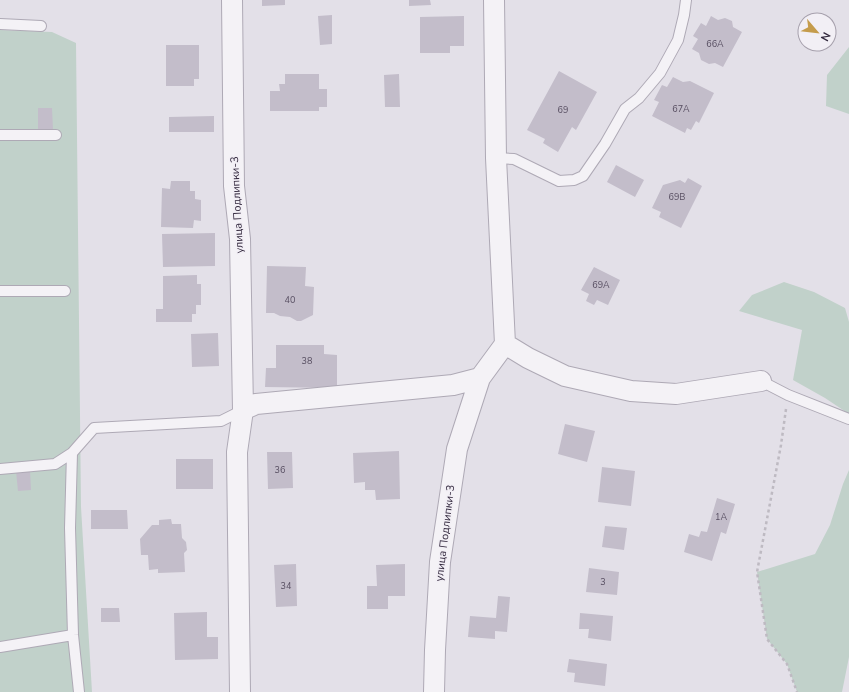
<svg xmlns="http://www.w3.org/2000/svg" width="849" height="692" font-family="'Nunito Sans',sans-serif">
<style>
.green{fill:#c1d1ca}
.building{fill:#c3bdca}
.lines{fill:none;stroke-linecap:round;stroke-linejoin:round}
.lane-casing{stroke:#aea9b5;stroke-width:12}
.street-casing{stroke:#aea9b5;stroke-width:22}
.path{stroke:#bebac2;stroke-width:2.5;stroke-dasharray:3 3;stroke-linecap:butt}
.lane{stroke:#f4f2f6;stroke-width:10}
.street{stroke:#f4f2f6;stroke-width:20}
.labels{text-anchor:middle;dominant-baseline:central;stroke-width:3;stroke-linejoin:round;paint-order:stroke}
.number-label{font-size:9px;fill:#574e61}
.street-label{font-size:11px;fill:#33293e;stroke:#f2eff5}
</style>
<rect width="100%" height="100%" fill="#e3e0e8"/>
<path class="green" d="M 0,30 L 52,32 L 76,43 L 81,507 L 92,692 L 0,692 Z
M 849,47 L 849,114 L 826,106 L 827,75 Z
M 784,282 L 814,292 L 845,308 L 849,322 L 849,414 L 825,398 L 793,380 L 802,330 L 739,311 L 752,295 Z
M 849,470 L 849,657 L 842,692 L 797,692 L 787,664 L 767,639 L 757,572 L 815,554 L 830,525 L 843,484 Z"/>
<path class="building" d="M 262,0 L 285,0 L 285,5 L 262,6 Z
M 409,0 L 430,0 L 431,5 L 409,6 Z
M 332,15 L 332,44 L 320,45 L 318,16 Z
M 464,16 L 464,46 L 450,46 L 450,53 L 420,53 L 420,17 Z
M 711,16 L 718,20 L 725,18 L 732,21 L 733,27 L 742,32 L 723,67 L 715,63 L 709,64 L 701,60 L 699,53 L 692,49 L 698,39 L 693,36 L 701,23 L 706,26 Z
M 166,45 L 199,45 L 199,79 L 194,79 L 194,86 L 166,86 Z
M 559,71 L 597,92 L 576,130 L 572,127 L 558,152 L 543,143 L 545,139 L 527,130 Z
M 285,74 L 319,74 L 319,89 L 327,89 L 327,107 L 319,107 L 319,111 L 270,111 L 270,91 L 280,91 L 279,84 L 285,84 Z
M 399,74 L 400,107 L 385,107 L 384,75 Z
M 673,77 L 683,82 L 690,81 L 714,93 L 699,123 L 696,121 L 691,130 L 687,128 L 685,133 L 652,116 L 659,102 L 654,100 L 662,85 L 667,87 Z
M 38,108 L 52,108 L 53,130 L 38,130 Z
M 214,116 L 214,132 L 169,132 L 169,117 Z
M 616,165 L 644,180 L 635,197 L 607,182 Z
M 688,178 L 702,186 L 681,228 L 659,217 L 661,212 L 652,208 L 663,185 L 680,180 L 685,183 Z
M 171,181 L 190,181 L 190,191 L 195,191 L 195,199 L 201,200 L 201,221 L 194,220 L 193,228 L 161,227 L 162,188 L 170,189 Z
M 215,233 L 215,266 L 163,267 L 162,234 Z
M 267,266 L 306,267 L 305,286 L 314,287 L 313,315 L 301,321 L 297,321 L 290,317 L 280,316 L 274,313 L 266,313 Z
M 594,267 L 620,280 L 608,305 L 597,300 L 594,305 L 586,301 L 589,294 L 581,290 Z
M 197,275 L 197,284 L 201,284 L 201,305 L 196,305 L 196,314 L 192,314 L 192,322 L 156,322 L 156,309 L 163,309 L 163,276 Z
M 218,333 L 219,366 L 192,367 L 191,334 Z
M 276,345 L 324,345 L 324,354 L 337,355 L 337,388 L 265,387 L 266,368 L 276,368 Z
M 565,424 L 595,431 L 587,462 L 558,454 Z
M 399,451 L 400,499 L 376,500 L 375,490 L 365,490 L 365,482 L 354,483 L 353,453 Z
M 267,452 L 292,452 L 293,488 L 268,489 Z
M 176,459 L 213,459 L 213,489 L 176,489 Z
M 602,467 L 635,471 L 631,506 L 598,502 Z
M 30,470 L 31,490 L 18,491 L 16,471 Z
M 717,498 L 735,504 L 726,534 L 721,532 L 712,561 L 684,552 L 689,534 L 699,537 L 701,531 L 707,532 Z
M 91,510 L 127,510 L 128,529 L 91,529 Z
M 171,519 L 172,524 L 181,524 L 182,538 L 186,542 L 187,550 L 184,553 L 185,572 L 158,573 L 158,569 L 149,570 L 148,555 L 141,555 L 140,539 L 152,525 L 159,525 L 159,520 Z
M 605,526 L 627,528 L 624,550 L 602,547 Z
M 296,564 L 297,606 L 276,607 L 274,565 Z
M 405,564 L 405,596 L 388,596 L 388,609 L 367,609 L 367,586 L 377,586 L 376,565 Z
M 589,568 L 619,572 L 617,595 L 586,592 Z
M 498,596 L 510,597 L 507,632 L 495,631 L 495,639 L 468,637 L 470,616 L 496,618 Z
M 101,608 L 119,608 L 120,622 L 101,622 Z
M 207,612 L 207,637 L 218,637 L 218,659 L 175,660 L 174,613 Z
M 580,613 L 613,616 L 611,641 L 588,638 L 589,629 L 579,629 Z
M 569,659 L 607,664 L 605,686 L 574,682 L 575,673 L 567,672 Z"/>
<g class="lines">
<defs>
<path id="lane" d="M 0,24 L 41,26
M 0,135 L 56,135
M 496,158 L 514,159 L 559,181 L 574,180 L 583,176 L 605,144 L 625,109 L 639,98 L 660,73 L 678,40 L 684,15 L 686,0
M 0,291 L 65,291
M 761,381 L 788,395 L 849,419
M 72,453 L 70,528 L 73,635 L 79,692
M 0,469 L 55,464 L 72,453 L 94,428 L 221,421 L 243,410
M 0,647 L 73,635"/>
<path id="street" d="M 232,0 L 234,186 L 240,239 L 243,410 L 237,452 L 240,692
M 505,344 L 528,358 L 565,376 L 631,391 L 676,394 L 761,381
M 243,410 L 256,404 L 453,385 L 480,378 L 505,344 L 496,158 L 494,0
M 434,692 L 435,650 L 440,562 L 457,449 L 480,378"/>
</defs>
<use href="#lane" class="lane-casing"/>
<use href="#street" class="street-casing"/>
<path class="path" d="M 786,409 L 781,445 L 757,572 L 767,639 L 787,664 L 797,692"/>
<use href="#lane" class="lane"/>
<use href="#street" class="street"/>
</g>
<g class="labels">
<g class="number-label">
<text x="715" y="44">66А</text>
<text x="681" y="109">67А</text>
<text x="563" y="110">69</text>
<text x="677" y="197">69В</text>
<text x="601" y="285">69А</text>
<text x="290" y="300">40</text>
<text x="307" y="361">38</text>
<text x="280" y="470">36</text>
<text x="721" y="517">1А</text>
<text x="603" y="582">3</text>
<text x="286" y="586">34</text>
</g>
<g class="street-label">
<text transform="translate(237 205) rotate(-93)">улица Подлипки-3</text>
<text transform="translate(445 533) rotate(-83)">улица Подлипки-3</text>
</g>
</g>
<g transform="translate(817 32) rotate(118)"><circle r="19" fill="#f2eff5" stroke="#a6a0ac"/>
<path d="M0-3L7 15L0 10L-7 15Z" fill="#c59c4c"/>
<text y="-6" font-size="11" font-weight="bold" text-anchor="middle" fill="#33293e">N</text>
</g>
</svg>
